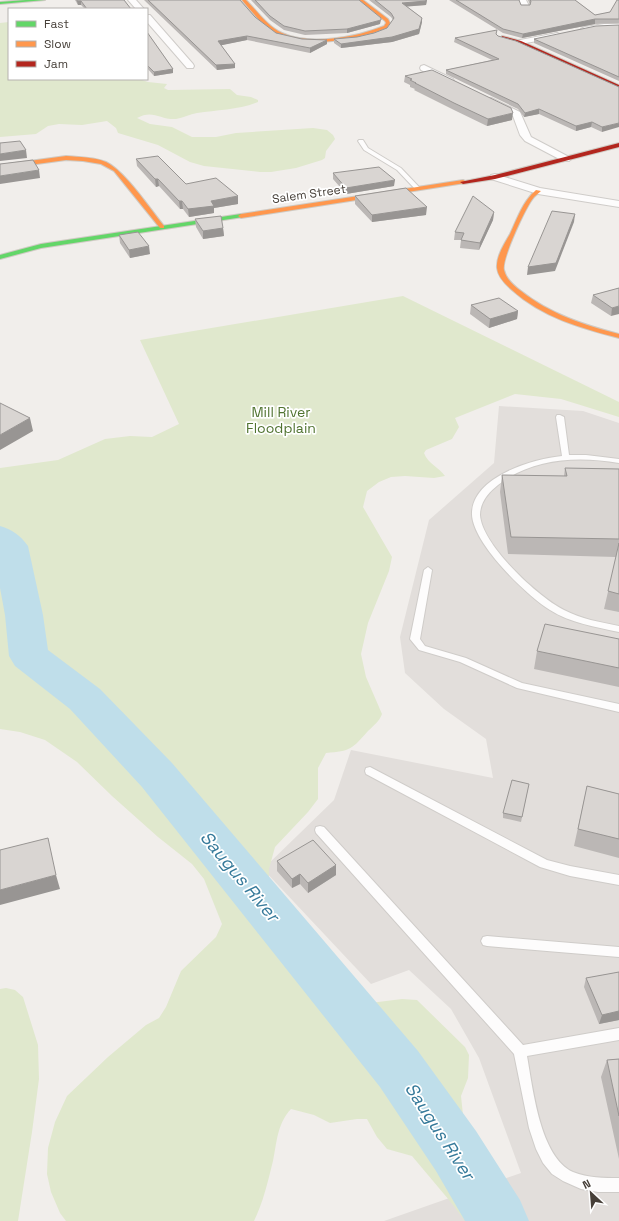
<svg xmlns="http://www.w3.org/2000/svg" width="619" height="1221" font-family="'Space Grotesk',sans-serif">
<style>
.industrial{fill:#e2dedb}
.green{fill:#e0e8cd}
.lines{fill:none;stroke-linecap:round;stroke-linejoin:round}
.river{fill:#bfdeea;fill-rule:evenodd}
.lane-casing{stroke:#cfccc9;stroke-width:2}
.street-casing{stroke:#cfccc9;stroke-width:2}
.fast-casing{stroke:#cfcac3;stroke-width:2}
.slow-casing{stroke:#cfcac3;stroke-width:2}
.jam-casing{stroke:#cfcac3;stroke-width:2}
.lane{fill:#fdfcfc;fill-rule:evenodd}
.street{fill:#fdfcfc;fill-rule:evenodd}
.fast{fill:#63d668;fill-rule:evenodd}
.slow{fill:#ff974d;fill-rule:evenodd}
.jam{fill:#b3261e;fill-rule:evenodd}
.wall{fill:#bbb7b5}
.shaded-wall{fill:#989593}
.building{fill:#d9d5d2;stroke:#989593}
.labels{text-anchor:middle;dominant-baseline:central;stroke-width:3.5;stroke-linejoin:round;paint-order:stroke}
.far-street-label{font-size:12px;fill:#463f38;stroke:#fff}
.park-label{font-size:14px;fill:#507330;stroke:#fff}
.near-water-label{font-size:18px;font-style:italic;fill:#367a9a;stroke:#fff}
</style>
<rect width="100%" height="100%" fill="#f1eeeb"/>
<path class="industrial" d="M 499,406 L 583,411 L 619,423 L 619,1221 L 384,1221 L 521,1173 L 479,1058 L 451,1009 L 409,970 L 371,984 L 263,869 L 334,800 L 351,750 L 493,778 L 486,739 L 444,709 L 405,673 L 400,637 L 429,520 L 494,463 Z"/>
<path class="green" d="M 9,22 L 9,79 L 139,79 L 148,82 L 167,84 L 164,88 L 168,90 L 230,89 L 237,95 L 251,97 L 258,100 L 258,102 C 239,110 217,110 197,113 C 190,114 183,118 176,119 C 160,120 153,109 137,118 L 150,124 L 172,127 L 192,137 L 216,137 L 236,133 L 313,128 L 327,130 L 333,135 L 335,139 L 326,151 L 325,158 L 322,160 L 296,168 L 271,172 L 260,172 L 204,166 L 190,162 L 158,145 L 118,133 L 116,128 L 107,121 L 82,125 L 59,124 L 48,126 L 36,134 L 0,137 L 0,23 Z
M 403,296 L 619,402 L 619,417 L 561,399 L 515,394 L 455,418 L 459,427 L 452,439 L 426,450 L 424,453 C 428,464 439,467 445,476 L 434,478 L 405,476 L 391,477 L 379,482 L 367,491 L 363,507 L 392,557 L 389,571 L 368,623 L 361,654 L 366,677 L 382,714 C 379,722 374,725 368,731 C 352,749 351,751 326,753 L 318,768 L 318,799 L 308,812 L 275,847 L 269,869 L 269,878 L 273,890 L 290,919 L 344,980 L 370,1003 L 402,999 L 417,1000 L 465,1047 L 469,1055 L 468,1078 L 461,1096 L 463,1115 L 471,1143 L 498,1184 L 519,1221 L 465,1221 L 449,1200 L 412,1156 L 387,1149 L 377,1137 L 367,1119 L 357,1119 L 330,1123 L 314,1115 L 291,1109 C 277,1124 277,1142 273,1161 C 268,1181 263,1203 254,1221 L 66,1221 L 60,1213 L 51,1192 L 47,1174 L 48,1148 L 55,1122 L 67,1096 L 108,1057 L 146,1025 L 159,1018 L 166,1007 L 181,971 L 216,937 L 222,924 L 204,879 L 192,864 L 158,837 L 112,796 L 77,762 L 45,740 L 20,732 L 0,729 L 0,468 L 58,460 L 105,439 L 130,436 L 152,437 L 179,424 L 140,340 Z
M 6,988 L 15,990 L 23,997 L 38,1045 L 39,1079 L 32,1132 L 18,1221 L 0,1221 L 0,989 Z"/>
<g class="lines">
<path class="river" d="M 0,526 C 13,530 20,535 28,546 L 43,615 L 48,650 L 100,689 L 172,763 L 418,1051 L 476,1131 L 520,1200 L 529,1221 L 465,1221 L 436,1171 L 380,1087 L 142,787 L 70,709 L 15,666 L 9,656 L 5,615 L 0,588 Z"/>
<defs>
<path id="lane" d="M 359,140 L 363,140 L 368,148 L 401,168 L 420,188 L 420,190 L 416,190 L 397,170 L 364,150 L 358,141 Z
M 557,415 L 560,415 L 564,417 L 569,455 L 586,455 L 619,459 L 619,463 C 577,456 533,458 498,485 C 489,492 480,502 480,515 C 482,545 538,597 564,610 C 581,619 600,622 619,626 L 619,632 C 596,627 570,623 550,610 C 526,595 470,541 472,512 C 474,476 533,459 562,456 L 556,417 Z
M 428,567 L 432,570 L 420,639 L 425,646 L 466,658 L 522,683 L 619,704 L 619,712 L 517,688 L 460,662 L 419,650 L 410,639 L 424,570 Z
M 370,767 L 547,860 L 570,866 L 619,875 L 619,885 L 570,876 L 540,867 L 366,774 L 365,771 L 366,768 Z
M 320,826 L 324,827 L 523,1045 L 619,1028 L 619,1040 L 527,1056 C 533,1089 540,1157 573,1172 C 588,1178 604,1178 619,1178 L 619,1192 L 598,1192 L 581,1189 L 563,1181 L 552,1174 L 543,1163 L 536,1149 L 529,1128 L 514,1054 L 316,833 L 315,830 L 316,827 Z
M 487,936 L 619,947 L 619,957 L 487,946 L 483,945 L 481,941 L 483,937 Z"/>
<path id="street" d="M 128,0 L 136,0 L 144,9 L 136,9 Z
M 518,0 L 526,0 L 529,6 L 528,8 L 522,8 Z
M 147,15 L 150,15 L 193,64 L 194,66 L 193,68 L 187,68 L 147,22 Z
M 604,24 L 619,24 L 619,28 C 611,28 585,33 581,29 L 585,27 Z
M 557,33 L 561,35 L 560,37 L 520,44 L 516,42 L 520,40 Z
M 424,65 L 453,79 L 454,81 L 453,83 L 447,83 L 421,70 L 420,68 L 421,66 Z
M 491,98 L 520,112 L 531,137 L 569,157 L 571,159 L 569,161 L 563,161 L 525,141 L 520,135 L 513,116 L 488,103 L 487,101 L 488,99 Z
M 495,174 L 540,188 L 619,201 L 619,207 L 538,194 L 491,179 L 490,177 L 491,175 Z"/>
<path id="fast" d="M 26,0 L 45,0 L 0,4 L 0,2 Z
M 241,214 L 244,216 L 243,217 L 41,248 L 0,259 L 0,255 L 41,244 Z"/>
<path id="slow" d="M 242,0 L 246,0 C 257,11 268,27 282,33 C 310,46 357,37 384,26 L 386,23 L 385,21 L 359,0 L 363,0 L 388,19 L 390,23 L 387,28 C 359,39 306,50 277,34 C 263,26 252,12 242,0 Z
M 66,156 C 79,157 94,157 106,162 C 125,171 150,209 164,226 L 164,228 L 160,228 L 114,171 L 101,164 L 83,161 L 66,160 L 0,169 L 0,165 Z
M 463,180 L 465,181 L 465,183 L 241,218 L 238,216 L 241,214 Z
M 536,190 L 541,191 C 539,193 536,195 534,197 C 526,206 501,260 504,270 C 506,279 514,286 521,291 C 550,314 584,325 619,334 L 619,338 C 580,328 542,317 512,290 C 505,284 498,277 497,268 C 496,256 505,243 510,234 C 517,219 523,201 536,190 Z"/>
<path id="jam" d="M 502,36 L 521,41 L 619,85 L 619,88 L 519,43 L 501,38 Z
M 619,143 L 619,147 L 495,179 L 463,184 L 460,182 L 495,175 Z"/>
</defs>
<use href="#lane" class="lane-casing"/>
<use href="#street" class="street-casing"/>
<use href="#fast" class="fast-casing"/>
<use href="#slow" class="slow-casing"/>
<use href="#jam" class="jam-casing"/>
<use href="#lane" class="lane"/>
<use href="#street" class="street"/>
<use href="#fast" class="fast"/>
<use href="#slow" class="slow"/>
<use href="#jam" class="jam"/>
</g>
<path class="wall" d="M 75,0 L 124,0 L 131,9 L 85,9 L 81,5 L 78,5 Z
M 144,0 L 240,0 L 255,17 L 276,33 L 327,44 L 310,53 L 247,40 L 221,45 L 235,64 L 235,68 L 217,70 Z
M 251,0 L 359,0 L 380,24 L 347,33 L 305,35 L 284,30 L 270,20 Z
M 369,0 L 427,0 L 426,5 L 406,6 L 422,18 L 422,22 L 419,34 L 392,42 L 341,48 L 334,43 L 334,39 L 357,37 L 374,33 L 387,28 L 393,20 L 391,17 Z
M 449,0 L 519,0 L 521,5 L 530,5 L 528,0 L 575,0 L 595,15 L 610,12 L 619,0 L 619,23 L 595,24 L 522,38 L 503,33 Z
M 619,25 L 619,81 L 534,43 L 534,39 Z
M 147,32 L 173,69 L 173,73 L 154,76 L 147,68 Z
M 497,35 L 498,36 L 619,87 L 602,132 L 591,127 L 576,131 L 539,114 L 524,117 L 518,109 L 446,74 L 446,70 L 492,60 L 454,42 L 455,38 Z
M 405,76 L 512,120 L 487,126 L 454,110 L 414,90 L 415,89 L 410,87 L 410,85 L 404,82 Z
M 136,159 L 186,184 L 238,204 L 214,208 L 214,213 L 189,217 L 183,209 L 180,209 L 159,186 L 156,187 L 137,166 Z
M 333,173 L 394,186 L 346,194 L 333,179 Z
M 355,196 L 426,215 L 372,222 L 355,204 Z
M 494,212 L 493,220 L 479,250 L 460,248 L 461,240 L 454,240 L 455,232 Z
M 195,219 L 223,228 L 224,236 L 203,239 L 196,227 Z
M 119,235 L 150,254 L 130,258 L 120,243 Z
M 619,288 L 611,316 L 591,303 L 593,295 Z
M 471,305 L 518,311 L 517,319 L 489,328 L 470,314 Z
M 565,468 L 619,469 L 619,612 L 604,609 L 616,557 L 508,554 L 500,492 L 502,475 L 564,476 Z
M 619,639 L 619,687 L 534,669 L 537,651 Z
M 587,786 L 619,794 L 619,858 L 574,846 Z
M 528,789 L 521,822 L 503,818 L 503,813 Z
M 277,861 L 336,865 L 336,875 L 308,893 L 300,884 L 292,888 L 277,871 Z
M 619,972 L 619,1020 L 599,1024 L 584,987 L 586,978 Z
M 619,1059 L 619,1159 L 601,1077 L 607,1060 Z"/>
<path class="shaded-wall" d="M 427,0 L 426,5 L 402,7 L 402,3 Z
M 77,1 L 81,1 L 81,5 L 78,5 Z
M 422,18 L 422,22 L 419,34 L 392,42 L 341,48 L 341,44 Z
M 595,19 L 595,24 L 522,38 L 523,34 Z
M 381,20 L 380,24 L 347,33 L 347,29 Z
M 247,36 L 247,40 L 218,46 L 218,41 Z
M 327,40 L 327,44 L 310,53 L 310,48 Z
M 235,64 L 235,68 L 217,70 L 216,65 Z
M 173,69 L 173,73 L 154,76 L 154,72 Z
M 539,109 L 539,114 L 524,117 L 525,113 Z
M 513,113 L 512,120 L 487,126 L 488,119 Z
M 592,122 L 591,127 L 576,131 L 576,126 Z
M 619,123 L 619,127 L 602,132 L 602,127 Z
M 26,150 L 27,158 L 0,161 L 0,154 Z
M 39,170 L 40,178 L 0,184 L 0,176 Z
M 155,179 L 158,179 L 159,186 L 156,187 Z
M 395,180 L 394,186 L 346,194 L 346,188 Z
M 238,196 L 238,204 L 214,208 L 214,213 L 189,217 L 188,209 L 211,201 Z
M 179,201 L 182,201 L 183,209 L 180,209 Z
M 427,207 L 426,215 L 372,222 L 372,215 Z
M 494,212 L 493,220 L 479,250 L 480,243 Z
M 575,214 L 574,222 L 555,271 L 527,275 L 528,267 Z
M 223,228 L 224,236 L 203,239 L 203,231 Z
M 149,246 L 150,254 L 130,258 L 129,250 Z
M 619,306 L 619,314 L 611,316 L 612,308 Z
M 518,311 L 517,319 L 489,328 L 490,319 Z
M 30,418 L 33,431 L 0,450 L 0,435 Z
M 336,865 L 336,875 L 308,893 L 308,883 Z
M 300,874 L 300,884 L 292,888 L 292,879 Z
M 56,875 L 60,889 L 0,905 L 0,890 Z
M 619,1011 L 619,1020 L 599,1024 L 602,1015 Z"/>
<path class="building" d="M 77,0 L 124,0 L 131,9 L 87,9 L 81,1 L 77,1 Z
M 148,0 L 240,0 L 255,17 L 276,33 L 302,39 L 327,40 L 310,48 L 247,36 L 218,41 L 235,64 L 216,65 Z
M 255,0 L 359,0 L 381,18 L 381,20 L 347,29 L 305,31 L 284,26 L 270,16 Z
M 375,0 L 426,0 L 426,1 L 402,3 L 422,18 L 419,29 L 392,37 L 341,44 L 334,39 L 357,37 L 374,33 L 387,28 L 394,18 L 391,13 Z
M 456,0 L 519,0 L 521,5 L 530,5 L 531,1 L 530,0 L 575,0 L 595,15 L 610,12 L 617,0 L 619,0 L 619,19 L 595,19 L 523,34 L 503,29 Z
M 619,25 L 619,77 L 534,39 L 596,26 Z
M 497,30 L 496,34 L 498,36 L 516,41 L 619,87 L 619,123 L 602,127 L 592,122 L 576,126 L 539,109 L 525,113 L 518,104 L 446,70 L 499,59 L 455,38 Z
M 147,32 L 173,69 L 154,72 L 147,65 Z
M 432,70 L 511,108 L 513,113 L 488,119 L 454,103 L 415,83 L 416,83 L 410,80 L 412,79 L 405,76 Z
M 20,141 L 26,150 L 0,154 L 0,143 Z
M 158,156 L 186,184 L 216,178 L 238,196 L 211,201 L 214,206 L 188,209 L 182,201 L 179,201 L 158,179 L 155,179 L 136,159 Z
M 33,160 L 39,170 L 0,176 L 0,164 Z
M 379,167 L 395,180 L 346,188 L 333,173 Z
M 406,188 L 427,207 L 372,215 L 355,196 Z
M 473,196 L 494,212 L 480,243 L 461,240 L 464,233 L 455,232 Z
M 552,211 L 575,214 L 556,263 L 528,267 Z
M 221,216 L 223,228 L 203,231 L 195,219 Z
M 138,232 L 149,246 L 129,250 L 119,235 Z
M 619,288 L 619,306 L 612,308 L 593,295 Z
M 499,298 L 518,311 L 490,319 L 471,305 Z
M 0,403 L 30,418 L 0,435 Z
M 565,468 L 619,469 L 619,539 L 511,537 L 502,475 L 567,476 Z
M 619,543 L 619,594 L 608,591 Z
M 545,624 L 619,639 L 619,668 L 537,651 Z
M 512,780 L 529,784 L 522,817 L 503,813 Z
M 587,786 L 619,794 L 619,839 L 578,829 Z
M 48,838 L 56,875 L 0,890 L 0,850 Z
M 313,840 L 336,865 L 308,883 L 300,874 L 292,879 L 277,861 Z
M 619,972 L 619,1011 L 602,1015 L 586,978 Z
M 619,1059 L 619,1116 L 607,1060 Z"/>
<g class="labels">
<g class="far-street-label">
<text transform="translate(309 194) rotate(-8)">Salem Street</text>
</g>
<g class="park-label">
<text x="281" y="412">Mill River<tspan x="281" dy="16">Floodplain</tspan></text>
</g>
<g class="near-water-label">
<text transform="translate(240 876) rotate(50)">Saugus River</text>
<text transform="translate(440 1131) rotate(57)">Saugus River</text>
</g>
</g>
<rect x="8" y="8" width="140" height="72" fill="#ffffff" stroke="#b5b2af"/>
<rect x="16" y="21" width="20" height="6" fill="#63d668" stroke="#b5b2af"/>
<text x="44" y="28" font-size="12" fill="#463f38">Fast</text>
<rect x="16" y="41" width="20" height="6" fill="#ff974d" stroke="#b5b2af"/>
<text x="44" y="48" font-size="12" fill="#463f38">Slow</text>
<rect x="16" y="61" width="20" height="6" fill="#b3261e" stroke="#b5b2af"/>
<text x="44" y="68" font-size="12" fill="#463f38">Jam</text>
<g transform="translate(591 1193) rotate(334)" stroke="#ffffff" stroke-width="3" paint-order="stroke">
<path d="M0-3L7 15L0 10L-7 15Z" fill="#463f38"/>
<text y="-6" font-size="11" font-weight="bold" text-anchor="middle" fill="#463f38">N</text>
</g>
</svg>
